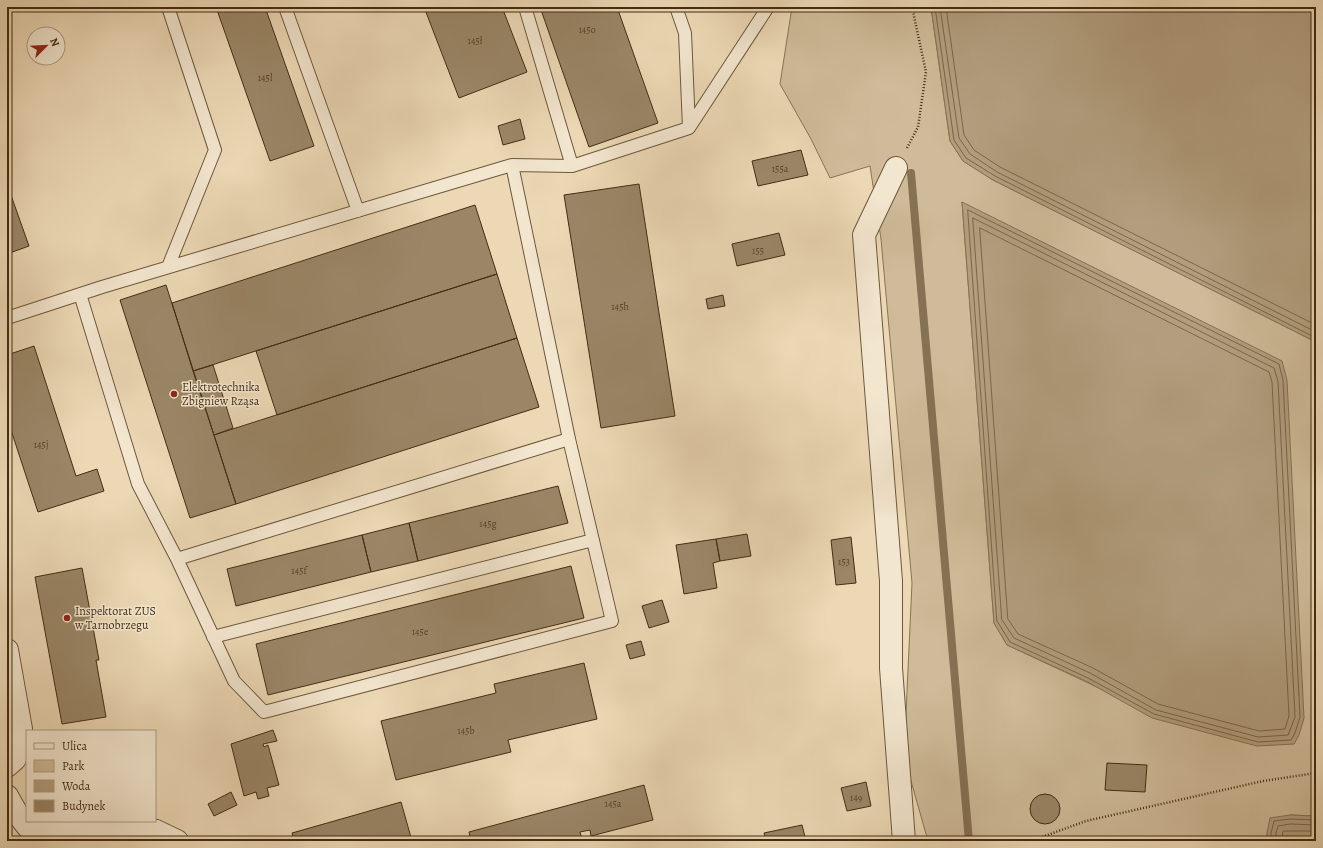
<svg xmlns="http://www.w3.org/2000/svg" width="1323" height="848" font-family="Alegreya,serif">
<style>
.green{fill:#cfbb99;stroke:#887456;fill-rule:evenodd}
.water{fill:#b29e7e;stroke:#857153}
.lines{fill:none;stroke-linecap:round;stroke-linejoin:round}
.shore{stroke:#7a6648;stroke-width:1}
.stream{stroke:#857153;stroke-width:8}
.building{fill:#9a8667;stroke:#422d13}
.service-casing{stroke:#6c583c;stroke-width:14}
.minor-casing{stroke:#6c583c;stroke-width:24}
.path{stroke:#422d13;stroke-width:2.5;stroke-dasharray:1 2;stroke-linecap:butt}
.service{stroke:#f3e6cf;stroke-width:12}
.minor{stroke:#f3e6cf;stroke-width:22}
.poi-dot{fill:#8f2418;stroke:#f3e6cf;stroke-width:1.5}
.labels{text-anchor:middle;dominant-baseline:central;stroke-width:3;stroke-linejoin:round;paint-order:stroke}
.number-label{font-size:10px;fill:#584328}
.poi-label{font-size:12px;fill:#422d13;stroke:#f3e6cf;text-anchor:start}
</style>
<rect width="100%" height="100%" fill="#ecd8b5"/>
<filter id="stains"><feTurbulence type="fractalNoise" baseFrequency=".005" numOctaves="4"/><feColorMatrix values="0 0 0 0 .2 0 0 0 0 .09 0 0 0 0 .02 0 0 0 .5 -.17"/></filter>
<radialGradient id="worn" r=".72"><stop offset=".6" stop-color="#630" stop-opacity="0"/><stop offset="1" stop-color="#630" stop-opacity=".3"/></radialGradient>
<path class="green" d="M 792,7 L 931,7 L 950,141 L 963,161 L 993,180 L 1316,342 L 1316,816 L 1290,815 L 1267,833 L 1267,841 L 928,841 L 904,756 L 912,583 L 881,239 L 870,166 L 830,178 L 811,139 L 780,84 ZM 962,202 L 1116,696 L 1007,645 L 994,623 Z"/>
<path class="water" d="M 931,7 L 1316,7 L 1316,342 L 993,180 L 963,161 L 950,141 Z
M 962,202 L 1282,361 L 1287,380 L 1304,718 L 1299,735 L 1294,744 L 1257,746 L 1152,718 L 1086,681 L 1007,645 L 994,623 Z
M 1290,815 L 1316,816 L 1316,841 L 1267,841 L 1267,833 L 1270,818 Z"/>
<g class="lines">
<path class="shore" d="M 935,7 L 954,140 L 966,158 L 995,176 L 1316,338
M 940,7 L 959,138 L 970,154 L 997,172 L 1316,332
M 946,7 L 964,135 L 974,150 L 1000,167 L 1316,325
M 968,210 L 1279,364 L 1283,380 L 1300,717 L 1295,733 L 1291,740 L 1258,742 L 1154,714 L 1088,678 L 1010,642 L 997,621 Z
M 973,218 L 1274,368 L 1278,381 L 1295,717 L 1288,735 L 1258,737 L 1156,710 L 1090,673 L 1014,638 L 1002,620 Z
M 980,228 L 1269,372 L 1272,382 L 1289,716 L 1285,729 L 1259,731 L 1158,704 L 1093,668 L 1018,634 L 1008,619 Z
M 1271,841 L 1271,833 L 1274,821 L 1290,819 L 1316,820
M 1276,841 L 1276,833 L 1278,826 L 1290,824 L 1316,825
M 1282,841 L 1283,831 L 1316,831"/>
<path class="stream" d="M 911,173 L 969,841"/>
</g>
<path class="building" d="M 216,7 L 265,7 L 314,146 L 270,161 Z
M 424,7 L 502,7 L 527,72 L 459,98 Z
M 540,7 L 617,7 L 658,123 L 589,147 Z
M 520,119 L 525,139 L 503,145 L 498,126 Z
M 801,150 L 808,175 L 758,186 L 752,161 Z
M 7,184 L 29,246 L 7,254 Z
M 639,184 L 675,416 L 601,428 L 564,195 Z
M 475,205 L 497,274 L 193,371 L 172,303 Z
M 779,233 L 785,255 L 737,266 L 732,244 Z
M 497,274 L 517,338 L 277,415 L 256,351 Z
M 166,285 L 236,504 L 190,518 L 120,300 Z
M 723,295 L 725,306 L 708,309 L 706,299 Z
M 517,338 L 539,407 L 236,504 L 214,435 Z
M 34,346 L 76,476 L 97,469 L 104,491 L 38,512 L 7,418 L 7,355 Z
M 213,365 L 233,428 L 214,435 L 193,371 Z
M 558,486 L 568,523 L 418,561 L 409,523 Z
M 409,523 L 418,561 L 371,572 L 362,535 Z
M 747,534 L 751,556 L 720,561 L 716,539 Z
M 362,535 L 371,572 L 236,606 L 227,569 Z
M 851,537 L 856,583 L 836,585 L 831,540 Z
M 716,539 L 720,561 L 713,563 L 717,588 L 684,594 L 676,545 Z
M 571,566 L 584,618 L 268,695 L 256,644 Z
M 82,568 L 99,660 L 96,660 L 106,717 L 62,724 L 35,577 Z
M 662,600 L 669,622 L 649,628 L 642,606 Z
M 641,641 L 645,655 L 630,659 L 626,645 Z
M 584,663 L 597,719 L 508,740 L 511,752 L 396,780 L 381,721 L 496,693 L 494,684 Z
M 273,730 L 277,741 L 263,744 L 264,747 L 268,745 L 279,785 L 267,788 L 269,796 L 258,799 L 256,792 L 244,796 L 231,744 Z
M 1107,763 L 1147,765 L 1145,792 L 1105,790 Z
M 866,782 L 871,806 L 847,811 L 841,788 Z
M 644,785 L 653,820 L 591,836 L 590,830 L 580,832 L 582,839 L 575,841 L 471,841 L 469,832 Z
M 231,792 L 237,805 L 214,816 L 208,804 Z
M1030 809a15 15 0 1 1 30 0a15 15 0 1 1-30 0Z
M 401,802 L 412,841 L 294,841 L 292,833 Z
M 802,825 L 806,841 L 766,841 L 764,833 Z"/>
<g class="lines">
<defs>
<path id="service" d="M 168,7 L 215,150 L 168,267
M 285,7 L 358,211
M 525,7 L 572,166
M 676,7 L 685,33 L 689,128
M 80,294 L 138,484 L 177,559 L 569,439 L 512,165
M 7,318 L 102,287 L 505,167 L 512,165 L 572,166 L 689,128 L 768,7
M 177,559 L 234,681 L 264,712 L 612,621 L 569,439
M 213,637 L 593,540"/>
<path id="minor" d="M 896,168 L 864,235 L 891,581 L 891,668 L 904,841
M 7,650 L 21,729 L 15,759 L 7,766
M 7,796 L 16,812 L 28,827 L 64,830 L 118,826 L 156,831 L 177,841"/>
</defs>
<use href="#service" class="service-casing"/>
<use href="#minor" class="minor-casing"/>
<path class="path" d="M 907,148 L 918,127 L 926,72 L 912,7
M 1031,841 L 1086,821 L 1263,781 L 1316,773"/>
<use href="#service" class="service"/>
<use href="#minor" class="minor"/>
</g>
<g class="poi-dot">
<circle cx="174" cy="394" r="4"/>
<circle cx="67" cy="618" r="4"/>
</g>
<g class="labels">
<g class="number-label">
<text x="587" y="29">145o</text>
<text x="475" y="40">145ł</text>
<text x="265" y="77">145l</text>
<text x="780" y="168">155a</text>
<text x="758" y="250">155</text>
<text x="620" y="306">145h</text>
<text x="41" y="444">145j</text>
<text x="488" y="523">145g</text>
<text x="844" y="561">153</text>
<text x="299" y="570">145f</text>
<text x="420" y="631">145e</text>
<text x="466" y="730">145b</text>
<text x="856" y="797">149</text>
<text x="613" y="803">145a</text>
</g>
<g class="poi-label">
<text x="182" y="387">Elektrotechnika<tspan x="182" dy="14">Zbigniew Rząsa</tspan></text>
<text x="75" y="611">Inspektorat ZUS<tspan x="75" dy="14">w Tarnobrzegu</tspan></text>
</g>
</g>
<rect width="1323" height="848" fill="none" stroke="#ecd8b5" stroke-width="24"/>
<rect x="8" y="8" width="1307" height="832" fill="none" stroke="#422d13" stroke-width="2"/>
<rect x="12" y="12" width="1299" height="824" fill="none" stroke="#422d13"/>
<rect x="26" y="730" width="130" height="92" fill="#f3e6cf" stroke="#ac9c84"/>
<rect x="34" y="743" width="20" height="6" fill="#f3e6cf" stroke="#ac9c84"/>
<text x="62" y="750" font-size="12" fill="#422d13">Ulica</text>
<rect x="34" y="760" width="20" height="12" fill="#cfbb99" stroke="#ac9c84"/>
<text x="62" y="770" font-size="12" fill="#422d13">Park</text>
<rect x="34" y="780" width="20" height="12" fill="#b29e7e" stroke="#ac9c84"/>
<text x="62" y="790" font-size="12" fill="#422d13">Woda</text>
<rect x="34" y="800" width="20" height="12" fill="#9a8667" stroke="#ac9c84"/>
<text x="62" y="810" font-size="12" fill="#422d13">Budynek</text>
<g transform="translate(46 46) rotate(66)"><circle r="19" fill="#f3e6cf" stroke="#ac9c84"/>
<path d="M0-3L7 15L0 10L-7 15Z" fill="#8f2418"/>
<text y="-6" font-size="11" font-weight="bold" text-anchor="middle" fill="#422d13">N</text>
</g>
<rect width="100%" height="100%" filter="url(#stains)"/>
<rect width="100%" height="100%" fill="url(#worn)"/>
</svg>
